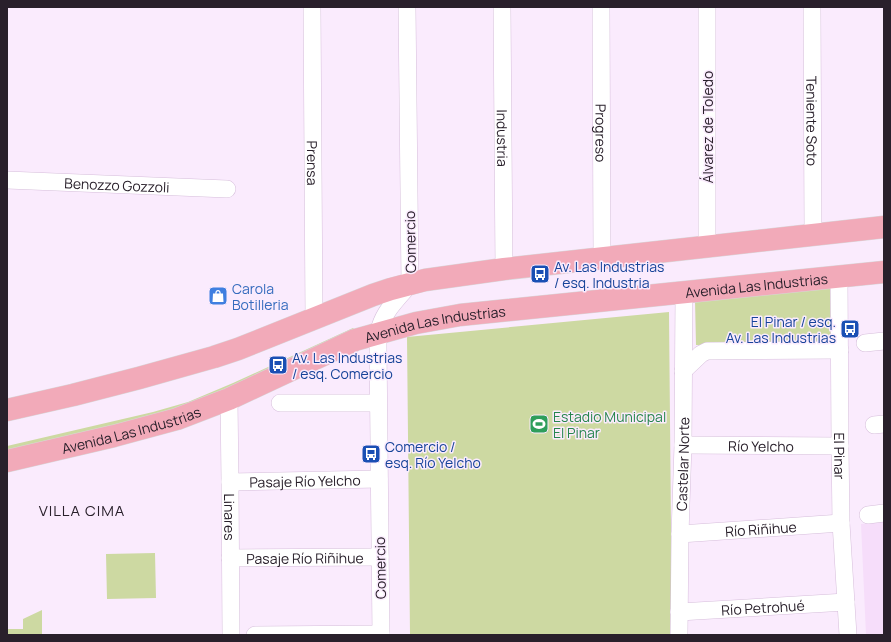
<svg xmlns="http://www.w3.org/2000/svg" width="891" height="642" font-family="Manrope,sans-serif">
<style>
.built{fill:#f6ddfa}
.green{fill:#cdd9a2}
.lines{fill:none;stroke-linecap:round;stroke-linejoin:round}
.minor-casing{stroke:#d6bedb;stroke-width:18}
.major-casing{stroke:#d8d7d9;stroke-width:23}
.minor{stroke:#fff;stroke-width:17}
.major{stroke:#f2aab9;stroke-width:22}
.labels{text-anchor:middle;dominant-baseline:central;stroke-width:3;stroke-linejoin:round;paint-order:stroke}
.street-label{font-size:14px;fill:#29202b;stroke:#faebfd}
.transit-label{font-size:14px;fill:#164399;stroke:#faebfd;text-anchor:start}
.shop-label{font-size:14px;fill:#366cbe;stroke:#faebfd;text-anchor:start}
.leisure-label{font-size:14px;fill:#27864d;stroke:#faebfd;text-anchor:start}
.neighbourhood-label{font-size:15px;letter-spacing:1px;fill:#29202b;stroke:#faebfd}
</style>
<rect width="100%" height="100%" fill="#faebfd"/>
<path class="built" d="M 884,522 L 884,635 L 866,635 L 861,524 Z"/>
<path class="green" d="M 831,281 L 831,343 L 696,345 L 695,300 Z
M 669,312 L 672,635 L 410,635 L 407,337 Z
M 353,328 L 358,333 L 196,406 L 7,454 L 7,446 L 153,412 L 188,402 L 233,383 Z
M 155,553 L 156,598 L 107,599 L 106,554 Z
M 42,610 L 42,635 L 7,635 L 7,629 L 23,629 L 23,619 Z"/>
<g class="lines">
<defs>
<g id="minor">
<path id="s1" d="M 312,7 L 314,319"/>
<path id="s2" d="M 502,7 L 504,269"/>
<path id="s3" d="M 601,7 L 602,258"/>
<path d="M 707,7 L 707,247"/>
<path id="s4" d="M 812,7 L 813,235"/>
<path id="s5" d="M 7,180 L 227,189"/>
<path id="s6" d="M 839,276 L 840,446 L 841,523 L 848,635"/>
<path d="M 865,343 L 884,341"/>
<path d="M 683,371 L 701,354 L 707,351 L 840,350"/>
<path id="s7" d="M 229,399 L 230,482 L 231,635"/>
<path d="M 280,403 L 378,403"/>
<path d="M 874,425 L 884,424"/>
<path id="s8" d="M 683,445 L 840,446"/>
<path id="s9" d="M 230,482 L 379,479"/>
<path d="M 868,515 L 884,513"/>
<path id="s10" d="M 680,534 L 841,523"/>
<path id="s11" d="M 230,558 L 380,557"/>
<path id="s12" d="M 679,612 L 846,602"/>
<path d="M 255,635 L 381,634"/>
<path d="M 381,635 L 378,346 C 378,340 378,333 380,327 C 385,310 399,297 410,284 L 407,7"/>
<path id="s13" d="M 679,635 L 680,534 L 683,445 L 684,293"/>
</g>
<g id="major">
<path d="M 7,410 L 73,395 L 139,378 L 214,357 L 238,349 L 373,295 L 391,289 L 425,280 L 504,269 L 884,227"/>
<path id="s14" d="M 7,461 L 114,436 L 177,419 L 229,399 L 355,340 L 416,323 L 460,315 L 884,272"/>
</g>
</defs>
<use href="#minor" class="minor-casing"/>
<use href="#major" class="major-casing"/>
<use href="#minor" class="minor"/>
<use href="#major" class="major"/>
</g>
<defs>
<symbol id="bus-square" viewBox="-11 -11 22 22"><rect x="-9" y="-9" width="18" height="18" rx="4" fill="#1a4fb4" stroke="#faebfd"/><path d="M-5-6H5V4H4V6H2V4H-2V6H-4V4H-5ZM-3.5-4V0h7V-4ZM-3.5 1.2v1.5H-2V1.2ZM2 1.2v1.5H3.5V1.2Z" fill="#fff"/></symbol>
<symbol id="shop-square" viewBox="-11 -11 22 22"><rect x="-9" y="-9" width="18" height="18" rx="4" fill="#3f7fe0" stroke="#faebfd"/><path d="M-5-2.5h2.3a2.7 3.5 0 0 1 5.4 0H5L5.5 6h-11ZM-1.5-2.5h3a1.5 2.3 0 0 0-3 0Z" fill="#fff"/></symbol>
<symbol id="stadium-square" viewBox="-11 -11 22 22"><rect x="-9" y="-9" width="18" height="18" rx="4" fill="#2e9e5b" stroke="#faebfd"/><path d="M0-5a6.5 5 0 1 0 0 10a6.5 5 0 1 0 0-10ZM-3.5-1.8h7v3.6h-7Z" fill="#fff"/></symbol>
</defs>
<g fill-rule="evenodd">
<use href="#bus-square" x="529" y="263" width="22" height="22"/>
<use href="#shop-square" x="207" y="285" width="22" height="22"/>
<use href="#bus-square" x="839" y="318" width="22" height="22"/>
<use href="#bus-square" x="267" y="354" width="22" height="22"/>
<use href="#stadium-square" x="528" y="413" width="22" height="22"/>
<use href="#bus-square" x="360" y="443" width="22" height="22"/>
</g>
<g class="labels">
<g class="street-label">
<text stroke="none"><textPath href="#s4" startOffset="114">Teniente Soto</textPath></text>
<text transform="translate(707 127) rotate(-90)">Álvarez de Toledo</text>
<text stroke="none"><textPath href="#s3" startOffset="126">Progreso</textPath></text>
<text stroke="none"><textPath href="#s2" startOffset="131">Industria</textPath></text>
<text stroke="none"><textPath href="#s1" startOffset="156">Prensa</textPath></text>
<text stroke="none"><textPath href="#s5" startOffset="110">Benozzo Gozzoli</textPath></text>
<text transform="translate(410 242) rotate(-91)">Comercio</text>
<text stroke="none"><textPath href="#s14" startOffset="776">Avenida Las Industrias</textPath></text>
<text stroke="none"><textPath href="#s14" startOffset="452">Avenida Las Industrias</textPath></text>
<text stroke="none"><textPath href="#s14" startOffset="128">Avenida Las Industrias</textPath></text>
<text stroke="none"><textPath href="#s8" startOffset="78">Río Yelcho</textPath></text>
<text stroke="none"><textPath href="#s6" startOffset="180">El Pinar</textPath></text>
<text stroke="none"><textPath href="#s13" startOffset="171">Castelar Norte</textPath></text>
<text stroke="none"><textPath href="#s9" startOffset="75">Pasaje Río Yelcho</textPath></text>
<text stroke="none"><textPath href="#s7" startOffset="118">Linares</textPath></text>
<text stroke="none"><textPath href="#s10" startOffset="81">Río Riñihue</textPath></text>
<text stroke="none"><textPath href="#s11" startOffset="75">Pasaje Río Riñihue</textPath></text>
<text transform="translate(380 568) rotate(-91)">Comercio</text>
<text stroke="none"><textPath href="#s12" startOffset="84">Río Petrohué</textPath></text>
</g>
<g class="transit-label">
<text x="554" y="266">Av. Las Industrias<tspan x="554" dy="16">/ esq. Industria</tspan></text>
<text x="836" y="321" text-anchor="end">El Pinar / esq.<tspan x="836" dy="16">Av. Las Industrias</tspan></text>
<text x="292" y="357">Av. Las Industrias<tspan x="292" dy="16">/ esq. Comercio</tspan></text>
<text x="385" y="446">Comercio /<tspan x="385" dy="16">esq. Río Yelcho</tspan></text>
</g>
<g class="shop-label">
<text x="232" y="288">Carola<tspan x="232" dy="16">Botilleria</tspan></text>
</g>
<g class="leisure-label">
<text x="553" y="416">Estadio Municipal<tspan x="553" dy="16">El Pinar</tspan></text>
</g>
<g class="neighbourhood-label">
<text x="82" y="510">VILLA CIMA</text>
</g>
</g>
<rect width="891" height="642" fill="none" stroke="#29202b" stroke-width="16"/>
</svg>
